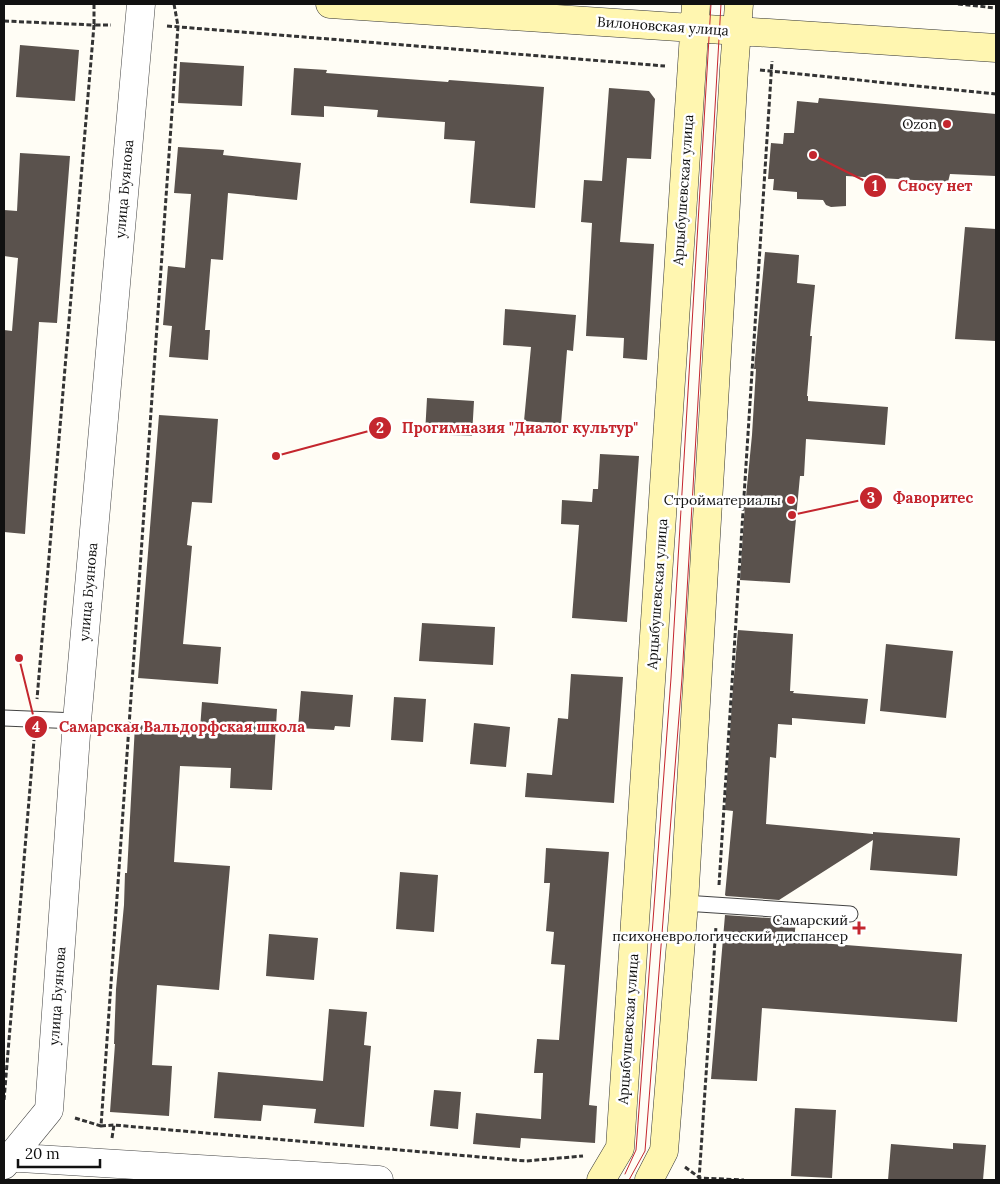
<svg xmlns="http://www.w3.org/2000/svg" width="1000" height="1184" font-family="Lora,serif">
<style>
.building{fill:#5a524d}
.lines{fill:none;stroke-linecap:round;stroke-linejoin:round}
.service-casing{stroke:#444;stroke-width:17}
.minor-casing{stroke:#444;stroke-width:29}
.secondary-casing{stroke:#333;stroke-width:29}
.path{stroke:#333;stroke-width:3;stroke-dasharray:5 2.5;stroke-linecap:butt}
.service{stroke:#fff;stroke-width:15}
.minor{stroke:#fff;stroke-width:28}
.secondary{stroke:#fff6b0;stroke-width:28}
.tram{stroke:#c4262e;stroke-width:1}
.poi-dot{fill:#c4262e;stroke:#fff;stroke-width:2}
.labels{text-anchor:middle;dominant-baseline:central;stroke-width:5;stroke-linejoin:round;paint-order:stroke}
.street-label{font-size:14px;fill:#111;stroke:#fff}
.poi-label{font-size:14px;fill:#111;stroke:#fff;text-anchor:end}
.leader{fill:none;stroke:#c4262e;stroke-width:2}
.callout-dot{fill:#c4262e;stroke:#fff;stroke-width:2}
.mark-label{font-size:15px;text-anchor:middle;font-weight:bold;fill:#fff}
.callout-label{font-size:15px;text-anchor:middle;font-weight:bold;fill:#c4262e;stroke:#fff;stroke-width:5;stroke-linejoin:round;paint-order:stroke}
</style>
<rect width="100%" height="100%" fill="#fffdf5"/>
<path class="building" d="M 20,45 L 79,50 L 75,101 L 16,97 Z
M 180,62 L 244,66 L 242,106 L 178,103 Z
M 294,68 L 327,70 L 326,73 L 380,77 L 448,82 L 449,80 L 544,87 L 535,208 L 470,203 L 475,141 L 444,139 L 445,122 L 377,117 L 378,110 L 324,106 L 324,117 L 291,115 Z
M 609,88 L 649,91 L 655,99 L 651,159 L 627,158 L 620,242 L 654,244 L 647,360 L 623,358 L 624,338 L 586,336 L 592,223 L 581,222 L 584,180 L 602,181 Z
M 819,98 L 996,114 L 996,176 L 950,174 L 948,182 L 846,176 L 846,206 L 831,207 L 826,205 L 823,200 L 797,199 L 797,192 L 773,190 L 774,179 L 768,179 L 771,143 L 783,144 L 784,133 L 794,133 L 797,101 L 818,103 Z
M 178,147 L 224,150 L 223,155 L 301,163 L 297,200 L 228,193 L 223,260 L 211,259 L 205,330 L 210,330 L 208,360 L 169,357 L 172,326 L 163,325 L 168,266 L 185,268 L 191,194 L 174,193 Z
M 20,153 L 70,156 L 57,323 L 39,322 L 25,534 L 4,532 L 4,330 L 12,331 L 18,258 L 4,256 L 4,210 L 17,211 Z
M 965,227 L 996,229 L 996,341 L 955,339 Z
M 765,252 L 799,255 L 797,283 L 815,285 L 810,336 L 812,336 L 807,396 L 808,396 L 808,401 L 888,407 L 885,445 L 806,439 L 804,476 L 800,476 L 790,583 L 740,580 L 744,517 L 752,435 L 756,369 L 754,369 Z
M 505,309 L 576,315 L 573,351 L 567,350 L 561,424 L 524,421 L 531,347 L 503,345 Z
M 427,398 L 474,401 L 472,436 L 425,434 Z
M 159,415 L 218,419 L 212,503 L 192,502 L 187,545 L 192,546 L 183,644 L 221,647 L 218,684 L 138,678 Z
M 600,454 L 639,456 L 627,622 L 572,618 L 579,525 L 561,524 L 562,500 L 592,502 L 593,489 L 598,489 Z
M 422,623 L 495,627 L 493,665 L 419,661 Z
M 738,630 L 793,634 L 790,691 L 794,691 L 793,693 L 868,699 L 865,724 L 792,718 L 792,725 L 778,724 L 776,758 L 770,757 L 766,824 L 873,834 L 873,832 L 960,838 L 957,876 L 870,870 L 873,840 L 779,900 L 726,896 L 725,895 L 733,811 L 725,810 L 733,687 Z
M 886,644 L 953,651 L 946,718 L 880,711 Z
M 571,674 L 623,677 L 614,803 L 525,797 L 527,773 L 552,775 L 558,718 L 568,719 Z
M 301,691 L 353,695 L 350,727 L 335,726 L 334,730 L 298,728 Z
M 394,697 L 426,699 L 423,742 L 391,740 Z
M 202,702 L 277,709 L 272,790 L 230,788 L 231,768 L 180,766 L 174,862 L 230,866 L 219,990 L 157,985 L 152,1065 L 172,1066 L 169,1116 L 110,1112 L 115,1044 L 114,1044 L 116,989 L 124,905 L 125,873 L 127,873 L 135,725 L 200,729 Z
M 474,723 L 510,727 L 506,767 L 470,764 Z
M 546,848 L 609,852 L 589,1105 L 597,1106 L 595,1143 L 521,1138 L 520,1148 L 473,1144 L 476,1113 L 541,1119 L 543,1073 L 534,1073 L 537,1039 L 559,1040 L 565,965 L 551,964 L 554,932 L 546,931 L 550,883 L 544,883 Z
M 400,872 L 438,875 L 434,932 L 396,929 Z
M 725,915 L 796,920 L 794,941 L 962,954 L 957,1022 L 762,1008 L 757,1081 L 711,1079 Z
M 269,934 L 318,938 L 314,980 L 266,976 Z
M 329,1009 L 367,1012 L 364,1045 L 371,1046 L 364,1127 L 314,1123 L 316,1109 L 263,1105 L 261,1121 L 214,1118 L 218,1072 L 323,1081 Z
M 434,1090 L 461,1092 L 458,1129 L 430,1126 Z
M 795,1108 L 836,1110 L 832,1178 L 791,1176 Z
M 953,1143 L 986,1145 L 983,1180 L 888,1180 L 891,1144 L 953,1149 Z"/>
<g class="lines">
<defs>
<path id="service" d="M 4,718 L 77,721
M 684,903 L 850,914"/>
<path id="minor" d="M 4,1157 L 379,1180
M 4,1165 L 49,1110 L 77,721 L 141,4"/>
<path id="secondary" d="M 330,4 L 996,48
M 601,1180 L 620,1148 L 696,4
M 649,1180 L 664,1151 L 684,903 L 734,69 L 739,4"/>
</defs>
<use href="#service" class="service-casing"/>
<use href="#minor" class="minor-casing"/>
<use href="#secondary" class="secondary-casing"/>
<path class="path" d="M 94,4 L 94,25 L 111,25
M 174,4 L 178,26 L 101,1126 L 114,1125 L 526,1161 L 583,1156
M 958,4 L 996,8
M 4,21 L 94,25 L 37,699
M 167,26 L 665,66
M 760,70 L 996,94
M 719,885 L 772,61
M 4,1100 L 34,740
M 75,1118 L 101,1126
M 112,1138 L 114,1125
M 685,1167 L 700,1178 L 744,1180
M 699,1180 L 716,926"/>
<use href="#service" class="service"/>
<use href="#minor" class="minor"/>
<use href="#secondary" class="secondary"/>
<path class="tram" d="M 625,1174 L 636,1150 L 671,678 L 711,4
M 629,1180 L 645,1151 L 682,678 L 721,4"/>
</g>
<g class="poi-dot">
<circle cx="947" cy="124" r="5"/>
<circle cx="791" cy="500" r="5"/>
<path d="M856.5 920.5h5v5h5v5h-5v5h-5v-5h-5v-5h5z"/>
</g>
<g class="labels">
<g class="street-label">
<text transform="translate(663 26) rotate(4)">Вилоновская улица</text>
<text transform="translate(124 189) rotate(-85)">улица Буянова</text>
<text transform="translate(683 190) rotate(-86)">Арцыбушевская улица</text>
<text transform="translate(88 592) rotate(-85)">улица Буянова</text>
<text transform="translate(657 594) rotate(-86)">Арцыбушевская улица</text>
<text transform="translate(57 996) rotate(-86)">улица Буянова</text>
<text transform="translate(628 1029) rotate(-86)">Арцыбушевская улица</text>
</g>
<g class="poi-label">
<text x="937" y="124">Ozon</text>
<text x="781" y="500">Стройматериалы</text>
<text x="848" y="920">Самарский<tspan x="848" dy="16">психоневрологический диспансер</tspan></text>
</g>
</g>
<path class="leader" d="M813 155L875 186M276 456L380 428M792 515L871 498M19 658L36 727"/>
<g class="callout-dot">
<circle cx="813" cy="155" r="5"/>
<circle cx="276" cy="456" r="5"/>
<circle cx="792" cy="515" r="5"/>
<circle cx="19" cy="658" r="5"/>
<circle cx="875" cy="186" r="12"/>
<circle cx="380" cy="428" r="12"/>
<circle cx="871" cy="498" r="12"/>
<circle cx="36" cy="727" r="12"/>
</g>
<g class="mark-label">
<text x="875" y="191">1</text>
<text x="380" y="433">2</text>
<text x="871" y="503">3</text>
<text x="36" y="732">4</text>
</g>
<g class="callout-label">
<text x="935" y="191">Сносу нет</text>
<text x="520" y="433">Прогимназия "Диалог культур"</text>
<text x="933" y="503">Фаворитес</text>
<text x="182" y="732">Самарская Вальдорфская школа</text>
</g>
<rect width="1000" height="1184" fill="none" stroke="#111111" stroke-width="10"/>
<path d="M18 1159v8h82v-8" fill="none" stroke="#111111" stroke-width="2.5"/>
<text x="25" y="1159" font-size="15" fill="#111111" stroke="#ffffff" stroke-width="4" paint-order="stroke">20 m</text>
</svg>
